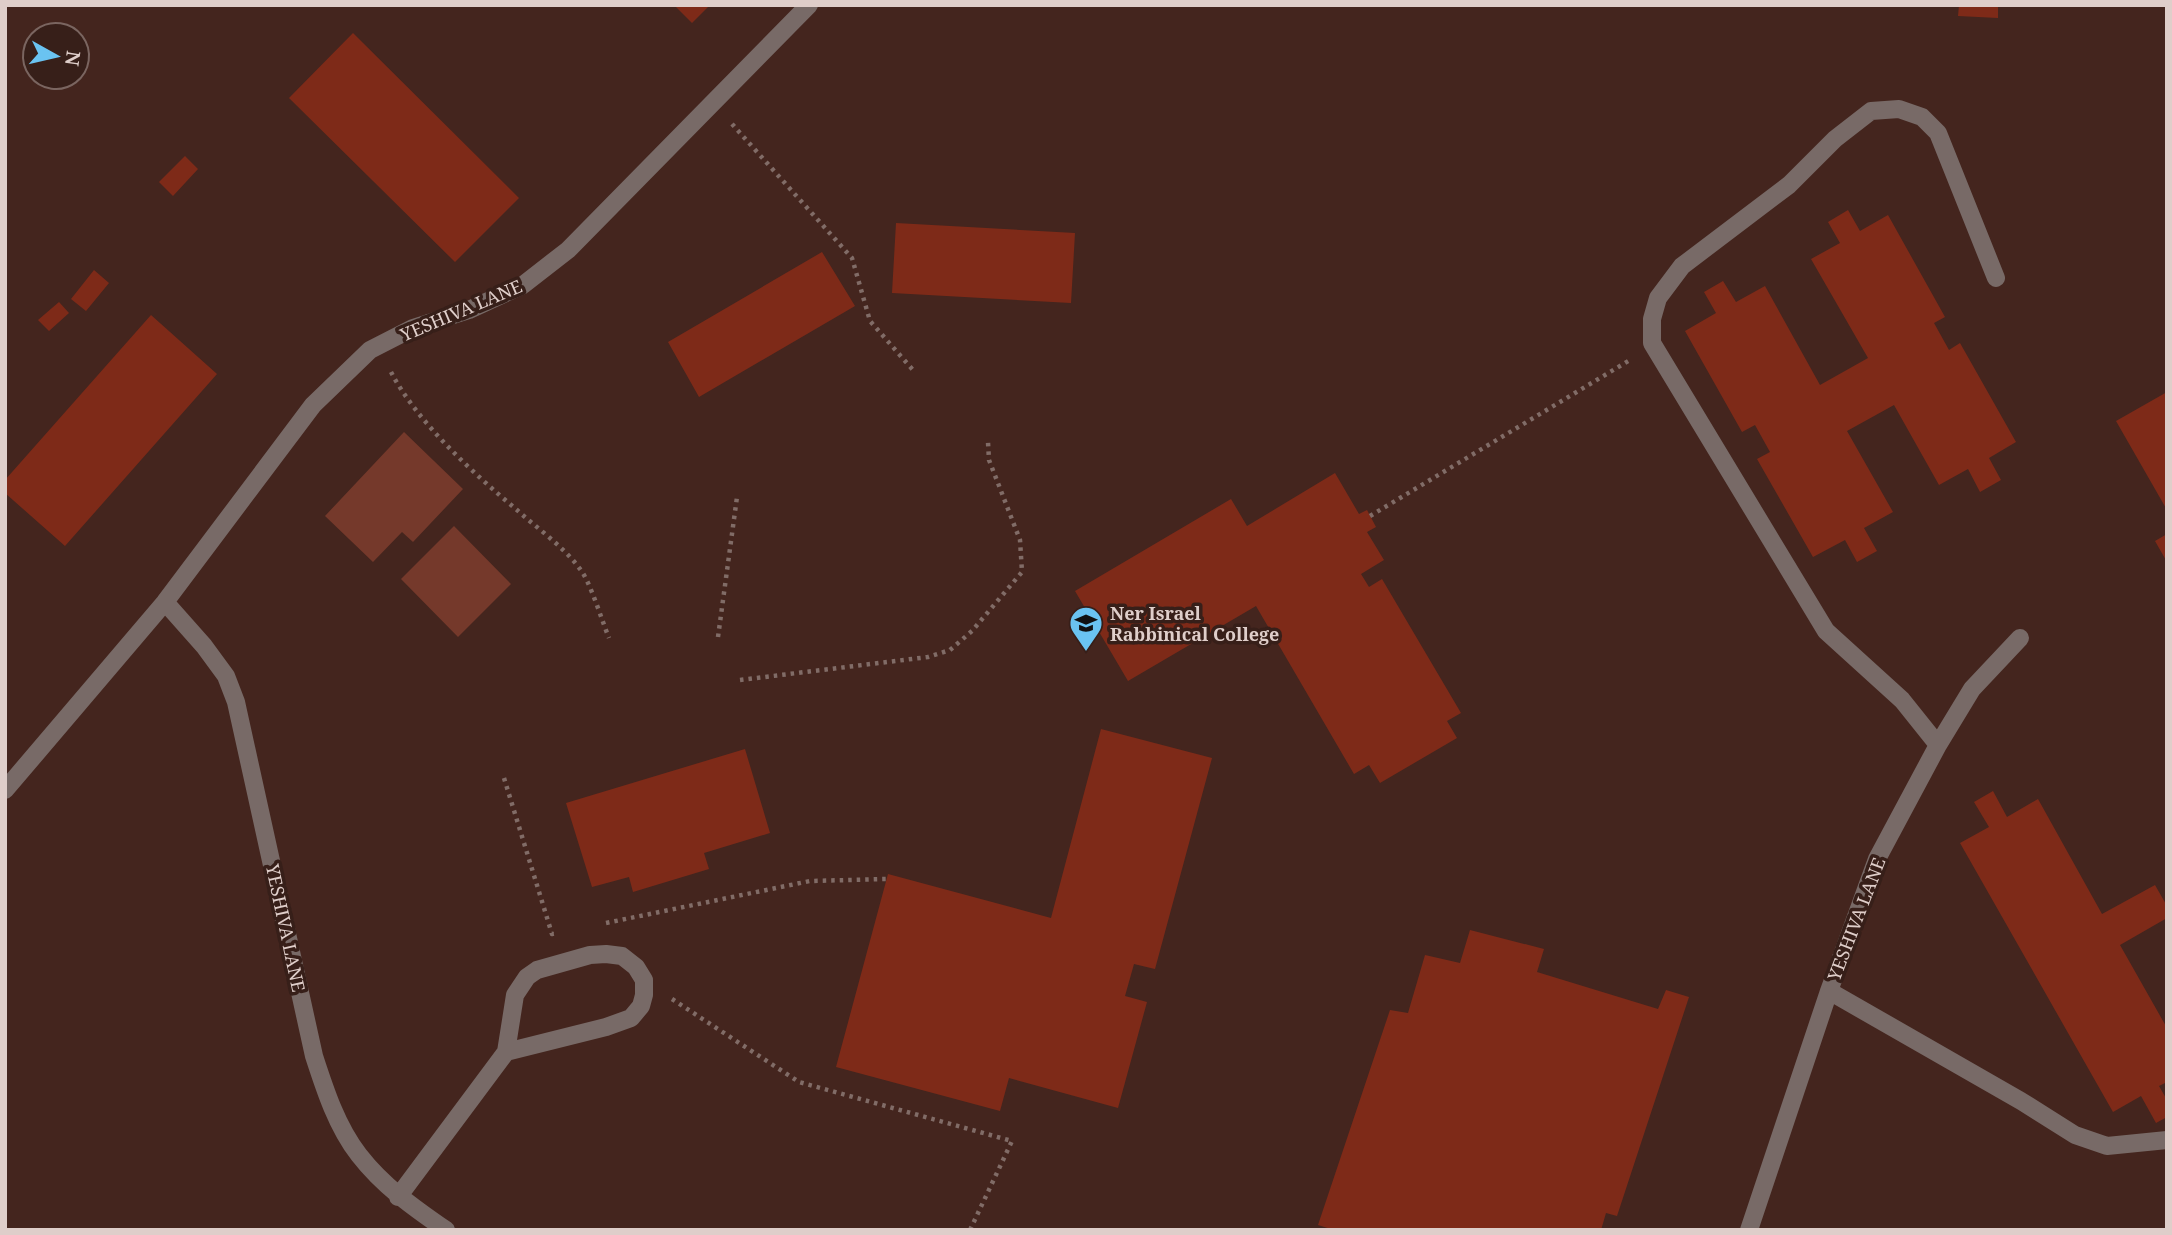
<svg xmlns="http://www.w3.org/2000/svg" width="2172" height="1235" font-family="'Noto Serif',serif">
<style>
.built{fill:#44251e;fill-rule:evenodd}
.green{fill:#75392b}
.building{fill:#7e2a18}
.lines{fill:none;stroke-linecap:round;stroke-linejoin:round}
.path{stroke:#816c67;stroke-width:4.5;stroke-dasharray:3.5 5;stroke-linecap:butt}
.minor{stroke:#786a67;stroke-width:18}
.labels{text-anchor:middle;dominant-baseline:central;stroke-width:7;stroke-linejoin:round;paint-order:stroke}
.street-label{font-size:18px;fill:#dfceca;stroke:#371f19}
.poi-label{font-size:18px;font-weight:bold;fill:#dfceca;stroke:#371f19;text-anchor:start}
</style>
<rect width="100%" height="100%" fill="#371f19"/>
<path class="built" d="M 5,5 L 2167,5 L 2167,1230 L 5,1230 ZM 35,35 L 77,35 L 77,77 L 35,77 Z"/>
<path class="green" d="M 404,432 L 463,489 L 413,542 L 402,532 L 373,562 L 325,516 Z
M 454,526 L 511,584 L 458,637 L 401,579 Z"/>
<path class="building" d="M 674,5 L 710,5 L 692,23 Z
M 1959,5 L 1998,5 L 1998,18 L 1958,16 Z
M 353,33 L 519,198 L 455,262 L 289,98 Z
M 185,156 L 198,169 L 173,196 L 159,182 Z
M 1848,210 L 1860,231 L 1888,215 L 1945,317 L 1934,323 L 1949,350 L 1960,343 L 2016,442 L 1989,458 L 2001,480 L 1980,492 L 1968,469 L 1939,485 L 1894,405 L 1847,431 L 1893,512 L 1864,528 L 1877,551 L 1857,562 L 1845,540 L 1813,557 L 1757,459 L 1770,452 L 1755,425 L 1742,432 L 1685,331 L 1716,313 L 1704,292 L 1723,281 L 1736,302 L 1765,286 L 1820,385 L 1868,358 L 1811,259 L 1840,243 L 1828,222 Z
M 896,223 L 1075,233 L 1071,303 L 892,293 Z
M 822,252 L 855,306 L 699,397 L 668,342 Z
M 94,270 L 109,283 L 86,311 L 71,299 Z
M 59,302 L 69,313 L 49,331 L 38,320 Z
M 151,315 L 217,374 L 65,546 L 5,493 L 5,480 Z
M 2167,392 L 2167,510 L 2116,421 Z
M 1335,473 L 1359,514 L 1367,510 L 1376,527 L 1367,532 L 1384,560 L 1361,574 L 1369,587 L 1382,579 L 1461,713 L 1447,721 L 1457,738 L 1380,783 L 1369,765 L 1354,774 L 1256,606 L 1128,681 L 1075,591 L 1231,499 L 1247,526 Z
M 2167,534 L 2167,562 L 2155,541 Z
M 1101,729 L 1212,758 L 1155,969 L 1134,964 L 1125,996 L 1147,1002 L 1118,1108 L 1009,1078 L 1000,1111 L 836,1067 L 888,874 L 1051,918 Z
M 745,749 L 770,833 L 704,853 L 709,869 L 633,892 L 629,877 L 592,887 L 566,803 Z
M 1993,791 L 2007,817 L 2038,799 L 2102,914 L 2155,885 L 2167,906 L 2167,918 L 2120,945 L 2167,1028 L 2167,1082 L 2159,1086 L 2167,1100 L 2167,1117 L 2156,1123 L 2141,1096 L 2113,1112 L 1960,843 L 1989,827 L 1974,802 Z
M 1470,930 L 1544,949 L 1537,972 L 1658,1009 L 1666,990 L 1689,997 L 1617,1216 L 1606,1213 L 1601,1230 L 1334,1230 L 1318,1225 L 1390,1010 L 1408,1013 L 1425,955 L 1460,963 Z"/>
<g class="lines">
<path class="path" d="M 732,124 L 852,258 L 870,321 L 913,370
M 391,372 C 417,422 474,474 517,510 C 538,529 563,546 580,569 C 590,581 602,621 609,638
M 1370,516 L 1630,360
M 718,637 L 737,497
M 740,680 L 928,657 L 950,650 L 972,631 L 1022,572 L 1020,540 L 989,460 L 988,442
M 504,778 L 552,934 L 556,933
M 606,923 L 810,881 L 886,879
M 672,999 L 799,1082 L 1012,1141 L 970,1230"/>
<path class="minor" d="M 165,602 L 204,646 L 226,676 L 236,702 L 314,1056 C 325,1090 337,1127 359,1155 C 383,1186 414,1208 446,1230
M 1938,745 L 1902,700 L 1826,631 L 1652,343 L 1652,319 L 1658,298 L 1682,266 L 1789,185 L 1835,139 L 1871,111 L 1899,109 L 1922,117 L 1938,133 L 1996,278
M 5,790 L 165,602 L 313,405 L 370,350 L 413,328 L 469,310 L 523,285 L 568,250 L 809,5
M 1829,991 L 2021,1101 L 2075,1135 L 2107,1146 L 2167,1140
M 398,1197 L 506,1052 L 606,1027 L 631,1018 L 641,1006 L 644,995 L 644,980 L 636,967 L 622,956 L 606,954 L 590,955 L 537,970 L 527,977 L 515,995 L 506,1052
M 1749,1230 L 1829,991 L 1877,859 L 1938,745 L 1972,689 L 2020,638"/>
</g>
<defs>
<symbol id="university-pin" viewBox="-11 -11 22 30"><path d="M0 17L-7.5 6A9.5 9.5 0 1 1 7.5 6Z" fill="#6ac3f1" stroke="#371f19"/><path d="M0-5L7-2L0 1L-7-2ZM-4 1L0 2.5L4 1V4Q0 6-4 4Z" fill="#111"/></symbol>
</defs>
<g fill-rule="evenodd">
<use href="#university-pin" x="1067" y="604" width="38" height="52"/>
</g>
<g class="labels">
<g class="street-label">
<text transform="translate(461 310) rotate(-23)">YESHIVA LANE</text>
<text transform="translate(1856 919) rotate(-69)">YESHIVA LANE</text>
<text transform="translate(286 928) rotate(78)">YESHIVA LANE</text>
</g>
<g class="poi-label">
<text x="1110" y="613">Ner Israel<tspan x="1110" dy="21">Rabbinical College</tspan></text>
</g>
</g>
<rect width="2172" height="1235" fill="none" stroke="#dfceca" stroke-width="14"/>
<g transform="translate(56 56) rotate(98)"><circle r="33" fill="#371f19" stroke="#7a6560" stroke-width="2"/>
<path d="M0-5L12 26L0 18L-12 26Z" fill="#6ac3f1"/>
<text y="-10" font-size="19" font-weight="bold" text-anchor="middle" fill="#dfceca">N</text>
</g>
</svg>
